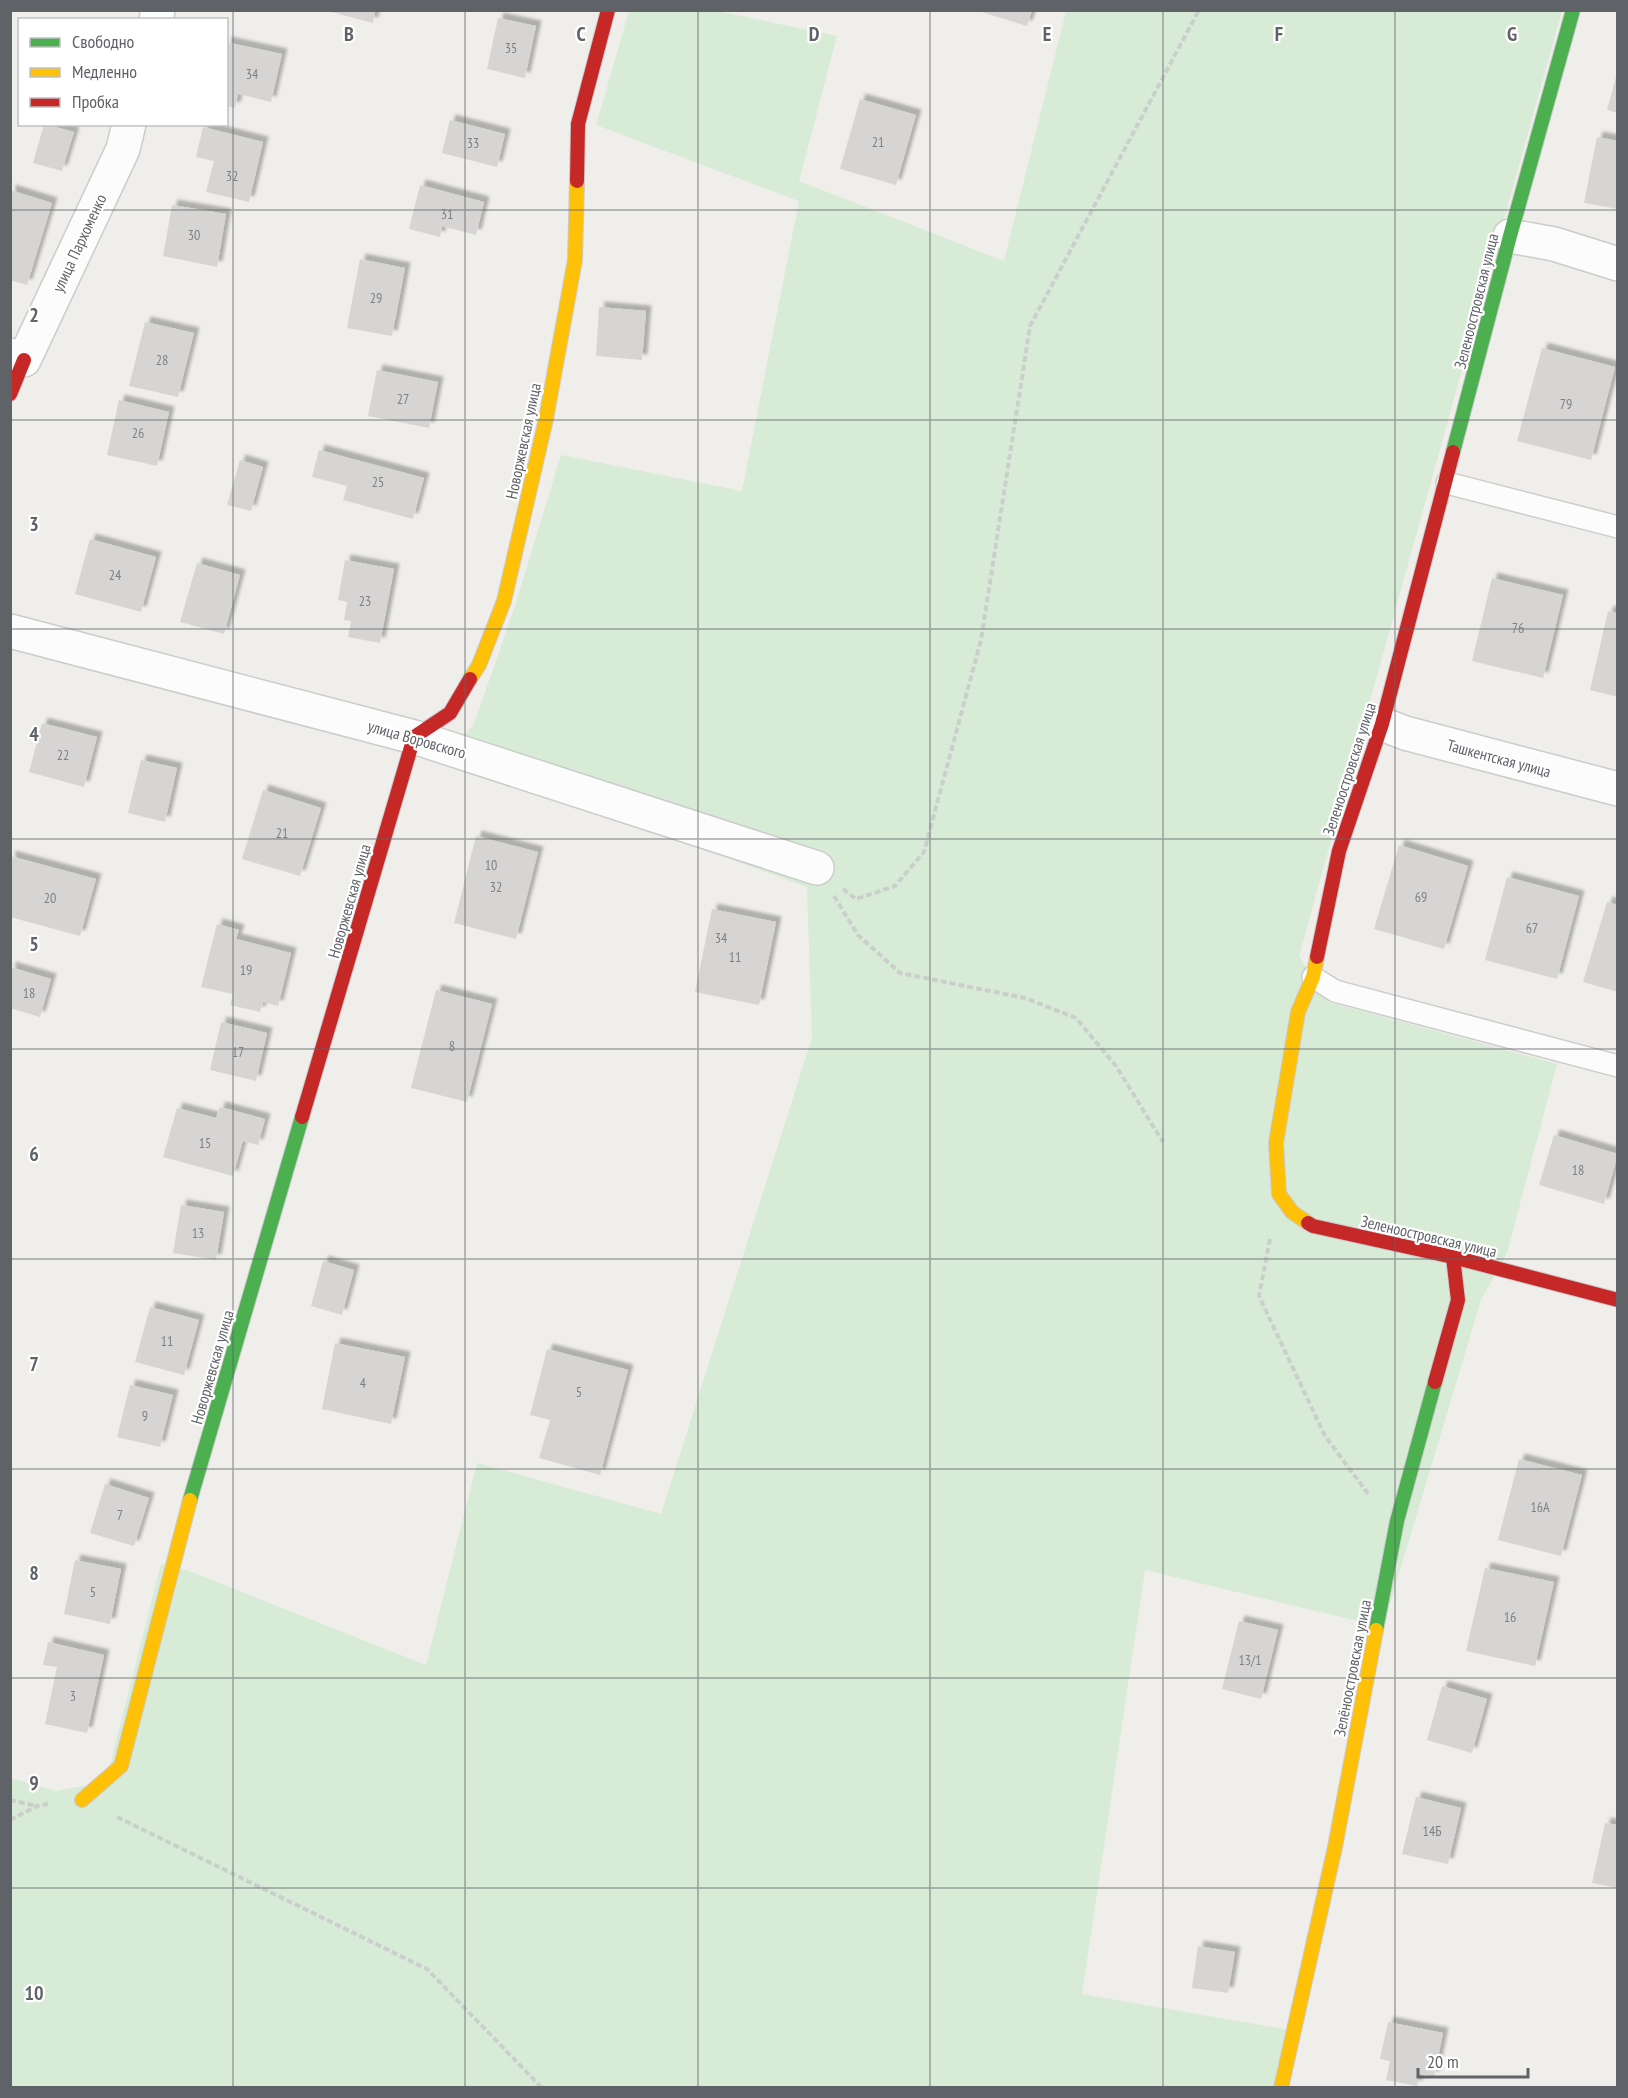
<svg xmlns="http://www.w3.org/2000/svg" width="1628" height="2098" font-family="'PT Sans Narrow',sans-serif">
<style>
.green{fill:#d8ebd6}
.building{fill:#d6d5d3;filter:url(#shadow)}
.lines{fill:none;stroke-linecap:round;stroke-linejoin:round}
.lane-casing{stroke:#cbcccc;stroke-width:24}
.street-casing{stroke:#cbcccc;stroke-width:36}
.fast-casing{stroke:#cacacb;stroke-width:16}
.slow-casing{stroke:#cacacb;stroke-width:16}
.jam-casing{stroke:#cacacb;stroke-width:16}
.path{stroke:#cacfcc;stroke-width:4;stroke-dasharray:6 3;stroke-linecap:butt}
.lane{stroke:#fdfcfc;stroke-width:21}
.street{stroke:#fdfcfc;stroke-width:33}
.fast{stroke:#4caf50;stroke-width:14}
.slow{stroke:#ffc107;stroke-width:14}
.jam{stroke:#c62828;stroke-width:14}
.grid{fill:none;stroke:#5f6368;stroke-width:1.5;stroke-opacity:0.55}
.labels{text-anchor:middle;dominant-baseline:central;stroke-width:4.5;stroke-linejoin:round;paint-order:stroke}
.number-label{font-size:14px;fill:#7e8184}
.street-label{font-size:16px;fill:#5f6368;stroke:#fff}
.grid-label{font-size:20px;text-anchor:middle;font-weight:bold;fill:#5f6368;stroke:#fff;stroke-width:4.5;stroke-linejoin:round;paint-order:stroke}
</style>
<defs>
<filter id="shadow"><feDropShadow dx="5.5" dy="-5.5" stdDeviation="1.5" flood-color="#0004"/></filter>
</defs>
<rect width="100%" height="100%" fill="#efeeea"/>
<path class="green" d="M 629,11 L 717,11 L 837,36 L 799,181 L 1004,261 L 1066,11 L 1562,11 L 1299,956 L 1328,1002 L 1557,1064 L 1507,1253 L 1481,1300 L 1383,1627 L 1145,1570 L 1082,1994 L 1290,2030 L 1286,2087 L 11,2087 L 10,1778 L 57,1791 L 93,1784 L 110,1765 L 161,1564 L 189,1571 L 426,1665 L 477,1463 L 661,1514 L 812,1038 L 807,887 L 447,756 L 474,724 L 515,606 L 561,455 L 742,491 L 799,201 L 596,125 Z"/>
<path class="building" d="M 324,10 L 375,10 L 373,23 Z
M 975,10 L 1032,10 L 1027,26 Z
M 498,18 L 536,26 L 525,78 L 487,69 Z
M 226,42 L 282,54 L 271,102 L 238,94 L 235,108 L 226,106 Z
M 1617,73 L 1618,73 L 1618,113 L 1607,110 Z
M 860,99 L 916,115 L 896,185 L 840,169 Z
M 450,120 L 505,134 L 497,167 L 442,153 Z
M 44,124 L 74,132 L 62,171 L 33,163 Z
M 203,127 L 263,142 L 249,202 L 206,192 L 214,161 L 196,157 Z
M 1597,137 L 1618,141 L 1618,209 L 1584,203 Z
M 420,185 L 484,202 L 476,235 L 442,226 L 440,237 L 409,229 Z
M 10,190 L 52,203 L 27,285 L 10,280 Z
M 172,205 L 226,214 L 217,267 L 163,256 Z
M 360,259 L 405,268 L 392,336 L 347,328 Z
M 599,307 L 646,311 L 642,360 L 596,356 Z
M 145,322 L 194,333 L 178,397 L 129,386 Z
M 1542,348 L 1615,367 L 1591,460 L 1517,441 Z
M 377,370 L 438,382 L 429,428 L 368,416 Z
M 119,400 L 169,412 L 157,466 L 107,455 Z
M 319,450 L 424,478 L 413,519 L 343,500 L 347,486 L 312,477 Z
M 240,460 L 263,467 L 251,511 L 227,505 Z
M 90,539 L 156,557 L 141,612 L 75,594 Z
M 345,560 L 394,569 L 380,643 L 348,637 L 351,621 L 344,620 L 347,602 L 338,600 Z
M 197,563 L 240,575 L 224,634 L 180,622 Z
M 1492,578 L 1563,595 L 1543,678 L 1472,661 Z
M 1608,611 L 1618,613 L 1618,697 L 1590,690 Z
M 42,723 L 97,737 L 84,787 L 29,772 Z
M 141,760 L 177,768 L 165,822 L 128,813 Z
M 263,790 L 321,808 L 300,876 L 242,859 Z
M 476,836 L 538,852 L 516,939 L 454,923 Z
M 1399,845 L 1468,866 L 1444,949 L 1374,929 Z
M 10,856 L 96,879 L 80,936 L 10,917 Z
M 1507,877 L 1579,896 L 1557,979 L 1485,960 Z
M 1607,902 L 1618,905 L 1618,992 L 1583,982 Z
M 712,909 L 776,922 L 759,1005 L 695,992 Z
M 217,924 L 239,930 L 236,939 L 291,953 L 278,1006 L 263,1002 L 260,1012 L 230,1005 L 233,994 L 201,987 Z
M 10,967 L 51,979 L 40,1017 L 10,1008 Z
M 436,990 L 492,1004 L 467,1102 L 411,1088 Z
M 221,1022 L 267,1033 L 256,1081 L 210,1070 Z
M 220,1107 L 265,1119 L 258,1145 L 243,1141 L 233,1176 L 163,1157 L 177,1108 L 216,1118 Z
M 1554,1135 L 1618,1154 L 1604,1204 L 1539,1185 Z
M 181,1205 L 224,1212 L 216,1260 L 173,1253 Z
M 323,1261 L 354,1270 L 342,1315 L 311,1306 Z
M 150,1307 L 199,1320 L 184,1375 L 135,1362 Z
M 335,1343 L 405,1357 L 391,1424 L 322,1409 Z
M 547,1349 L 628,1370 L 600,1475 L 539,1458 L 550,1420 L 530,1415 Z
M 130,1385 L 173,1395 L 160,1447 L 117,1437 Z
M 1519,1459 L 1582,1475 L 1561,1556 L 1498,1540 Z
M 105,1484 L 149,1498 L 134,1546 L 90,1533 Z
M 75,1560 L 121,1569 L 110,1624 L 64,1614 Z
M 1485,1568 L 1554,1582 L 1535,1666 L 1466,1651 Z
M 1239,1621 L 1278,1630 L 1261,1699 L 1222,1689 Z
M 48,1642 L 104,1655 L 87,1733 L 45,1724 L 57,1667 L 43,1665 Z
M 1442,1686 L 1487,1699 L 1472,1753 L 1427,1740 Z
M 1416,1797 L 1461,1808 L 1448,1864 L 1402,1854 Z
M 1605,1823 L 1618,1825 L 1618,1888 L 1592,1883 Z
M 1198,1946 L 1235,1952 L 1228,1993 L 1192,1988 Z
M 1388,2022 L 1443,2033 L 1434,2077 L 1420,2074 L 1417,2086 L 1386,2080 L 1390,2061 L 1380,2059 Z"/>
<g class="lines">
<defs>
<path id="lane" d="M 1447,483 L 1618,527
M 1313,977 L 1335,991 L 1618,1066"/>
<path id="street" d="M 156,20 L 158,10
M 1510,236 L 1554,244 L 1618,264
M 10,355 L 24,360 L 123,149 L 129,124
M 10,631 L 414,737 L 817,868
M 1382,724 L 1405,733 L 1618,789"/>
<path id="fast" d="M 1453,452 L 1510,236 L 1573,10
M 190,1500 L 302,1117
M 1376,1630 L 1397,1521 L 1435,1382"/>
<path id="slow" d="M 470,679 L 479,665 L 504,601 L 546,419 L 575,260 L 577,181
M 1308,1223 L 1292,1212 L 1279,1194 L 1276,1143 L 1298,1012 L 1313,977 L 1317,957
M 82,1800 L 121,1766 L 190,1500
M 1281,2088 L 1335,1847 L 1376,1630"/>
<path id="jam" d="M 577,181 L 578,124 L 608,10
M 10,394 L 24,360
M 1317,957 L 1339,851 L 1382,724 L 1453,452
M 302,1117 L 414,737 L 450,713 L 470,679
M 1308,1223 L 1313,1226 L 1453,1257 L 1618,1300
M 1435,1382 L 1458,1300 L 1453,1257"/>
</defs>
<use href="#lane" class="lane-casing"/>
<use href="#street" class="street-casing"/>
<use href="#fast" class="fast-casing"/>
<use href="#slow" class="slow-casing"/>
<use href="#jam" class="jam-casing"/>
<path class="path" d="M 843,889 L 856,899 L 895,886 L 924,852 L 981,640 L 1030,326 L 1199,10
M 834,896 L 858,935 L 900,973 L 1025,998 L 1076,1018 L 1116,1066 L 1163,1142
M 1270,1239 L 1259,1296 L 1325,1436 L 1369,1495
M 10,1800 L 36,1806
M 117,1817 L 427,1969 L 542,2088
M 10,1820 L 37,1806 L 48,1804"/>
<use href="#lane" class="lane"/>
<use href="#street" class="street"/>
<use href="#fast" class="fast"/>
<use href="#slow" class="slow"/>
<use href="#jam" class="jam"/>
</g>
<path class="grid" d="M 233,10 L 233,2088M 465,10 L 465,2088M 698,10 L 698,2088M 930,10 L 930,2088M 1163,10 L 1163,2088M 1395,10 L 1395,2088M 10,210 L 1618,210M 10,420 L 1618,420M 10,629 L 1618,629M 10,839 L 1618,839M 10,1049 L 1618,1049M 10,1259 L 1618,1259M 10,1469 L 1618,1469M 10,1678 L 1618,1678M 10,1888 L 1618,1888"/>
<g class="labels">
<g class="number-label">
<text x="511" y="48">35</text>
<text x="252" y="74">34</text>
<text x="878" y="142">21</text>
<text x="473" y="143">33</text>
<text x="232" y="176">32</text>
<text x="447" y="214">31</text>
<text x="194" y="235">30</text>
<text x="376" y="298">29</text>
<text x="162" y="360">28</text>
<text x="403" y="399">27</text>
<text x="1566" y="404">79</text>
<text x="138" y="433">26</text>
<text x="378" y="482">25</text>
<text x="115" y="575">24</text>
<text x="365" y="601">23</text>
<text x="1518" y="628">76</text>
<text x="63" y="755">22</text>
<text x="282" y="833">21</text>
<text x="491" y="865">10</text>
<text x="496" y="887">32</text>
<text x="1421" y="897">69</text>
<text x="50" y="898">20</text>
<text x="1532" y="928">67</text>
<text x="721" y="938">34</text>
<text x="735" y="957">11</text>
<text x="246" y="970">19</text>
<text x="29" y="993">18</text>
<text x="452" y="1046">8</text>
<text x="238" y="1052">17</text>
<text x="205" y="1143">15</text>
<text x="1578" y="1170">18</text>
<text x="198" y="1233">13</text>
<text x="167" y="1341">11</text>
<text x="363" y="1383">4</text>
<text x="579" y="1392">5</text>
<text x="145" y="1416">9</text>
<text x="1540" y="1507">16А</text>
<text x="120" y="1515">7</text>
<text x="93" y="1592">5</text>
<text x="1510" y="1617">16</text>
<text x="1250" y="1660">13/1</text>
<text x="73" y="1696">3</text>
<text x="1432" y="1831">14Б</text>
</g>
<g class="street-label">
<text transform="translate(79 243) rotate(-65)">улица Пархоменко</text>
<text transform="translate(1476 301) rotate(-76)">Зеленоостровская улица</text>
<text transform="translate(523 441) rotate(-78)">Новоржевская улица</text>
<text transform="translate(417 739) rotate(16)">улица Воровского</text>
<text transform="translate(1499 758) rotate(15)">Ташкентская улица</text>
<text transform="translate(1349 769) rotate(-72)">Зеленоостровская улица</text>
<text transform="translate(349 901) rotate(-74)">Новоржевская улица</text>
<text transform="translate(1429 1236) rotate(13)">Зеленоостровская улица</text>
<text transform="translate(212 1367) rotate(-74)">Новоржевская улица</text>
<text transform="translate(1352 1668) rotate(-79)">Зелёноостровская улица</text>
</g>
</g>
<g class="grid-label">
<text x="349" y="41">B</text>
<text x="581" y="41">C</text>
<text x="814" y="41">D</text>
<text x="1047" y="41">E</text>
<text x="1279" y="41">F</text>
<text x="1512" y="41">G</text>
<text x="34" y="322">2</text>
<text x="34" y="531">3</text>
<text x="34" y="741">4</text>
<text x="34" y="951">5</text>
<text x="34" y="1161">6</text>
<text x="34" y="1371">7</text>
<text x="34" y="1580">8</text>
<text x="34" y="1790">9</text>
<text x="34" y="2000">10</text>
</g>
<rect width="1628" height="2098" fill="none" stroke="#5f6368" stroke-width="24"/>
<rect x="18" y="18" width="210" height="108" fill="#ffffff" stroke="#bfc1c3" stroke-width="1.5"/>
<rect x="30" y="38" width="30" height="9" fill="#4caf50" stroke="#bfc1c3" stroke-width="1.5"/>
<text x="72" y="48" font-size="18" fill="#5f6368">Свободно</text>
<rect x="30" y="68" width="30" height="9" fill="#ffc107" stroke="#bfc1c3" stroke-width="1.5"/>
<text x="72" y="78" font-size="18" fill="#5f6368">Медленно</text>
<rect x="30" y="98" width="30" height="9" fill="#c62828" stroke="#bfc1c3" stroke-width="1.5"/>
<text x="72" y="108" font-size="18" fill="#5f6368">Пробка</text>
<path d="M1418 2068v9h110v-9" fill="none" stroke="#5f6368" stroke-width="3"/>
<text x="1427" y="2068" font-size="18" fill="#5f6368" stroke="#ffffff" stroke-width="4.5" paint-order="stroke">20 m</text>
</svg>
